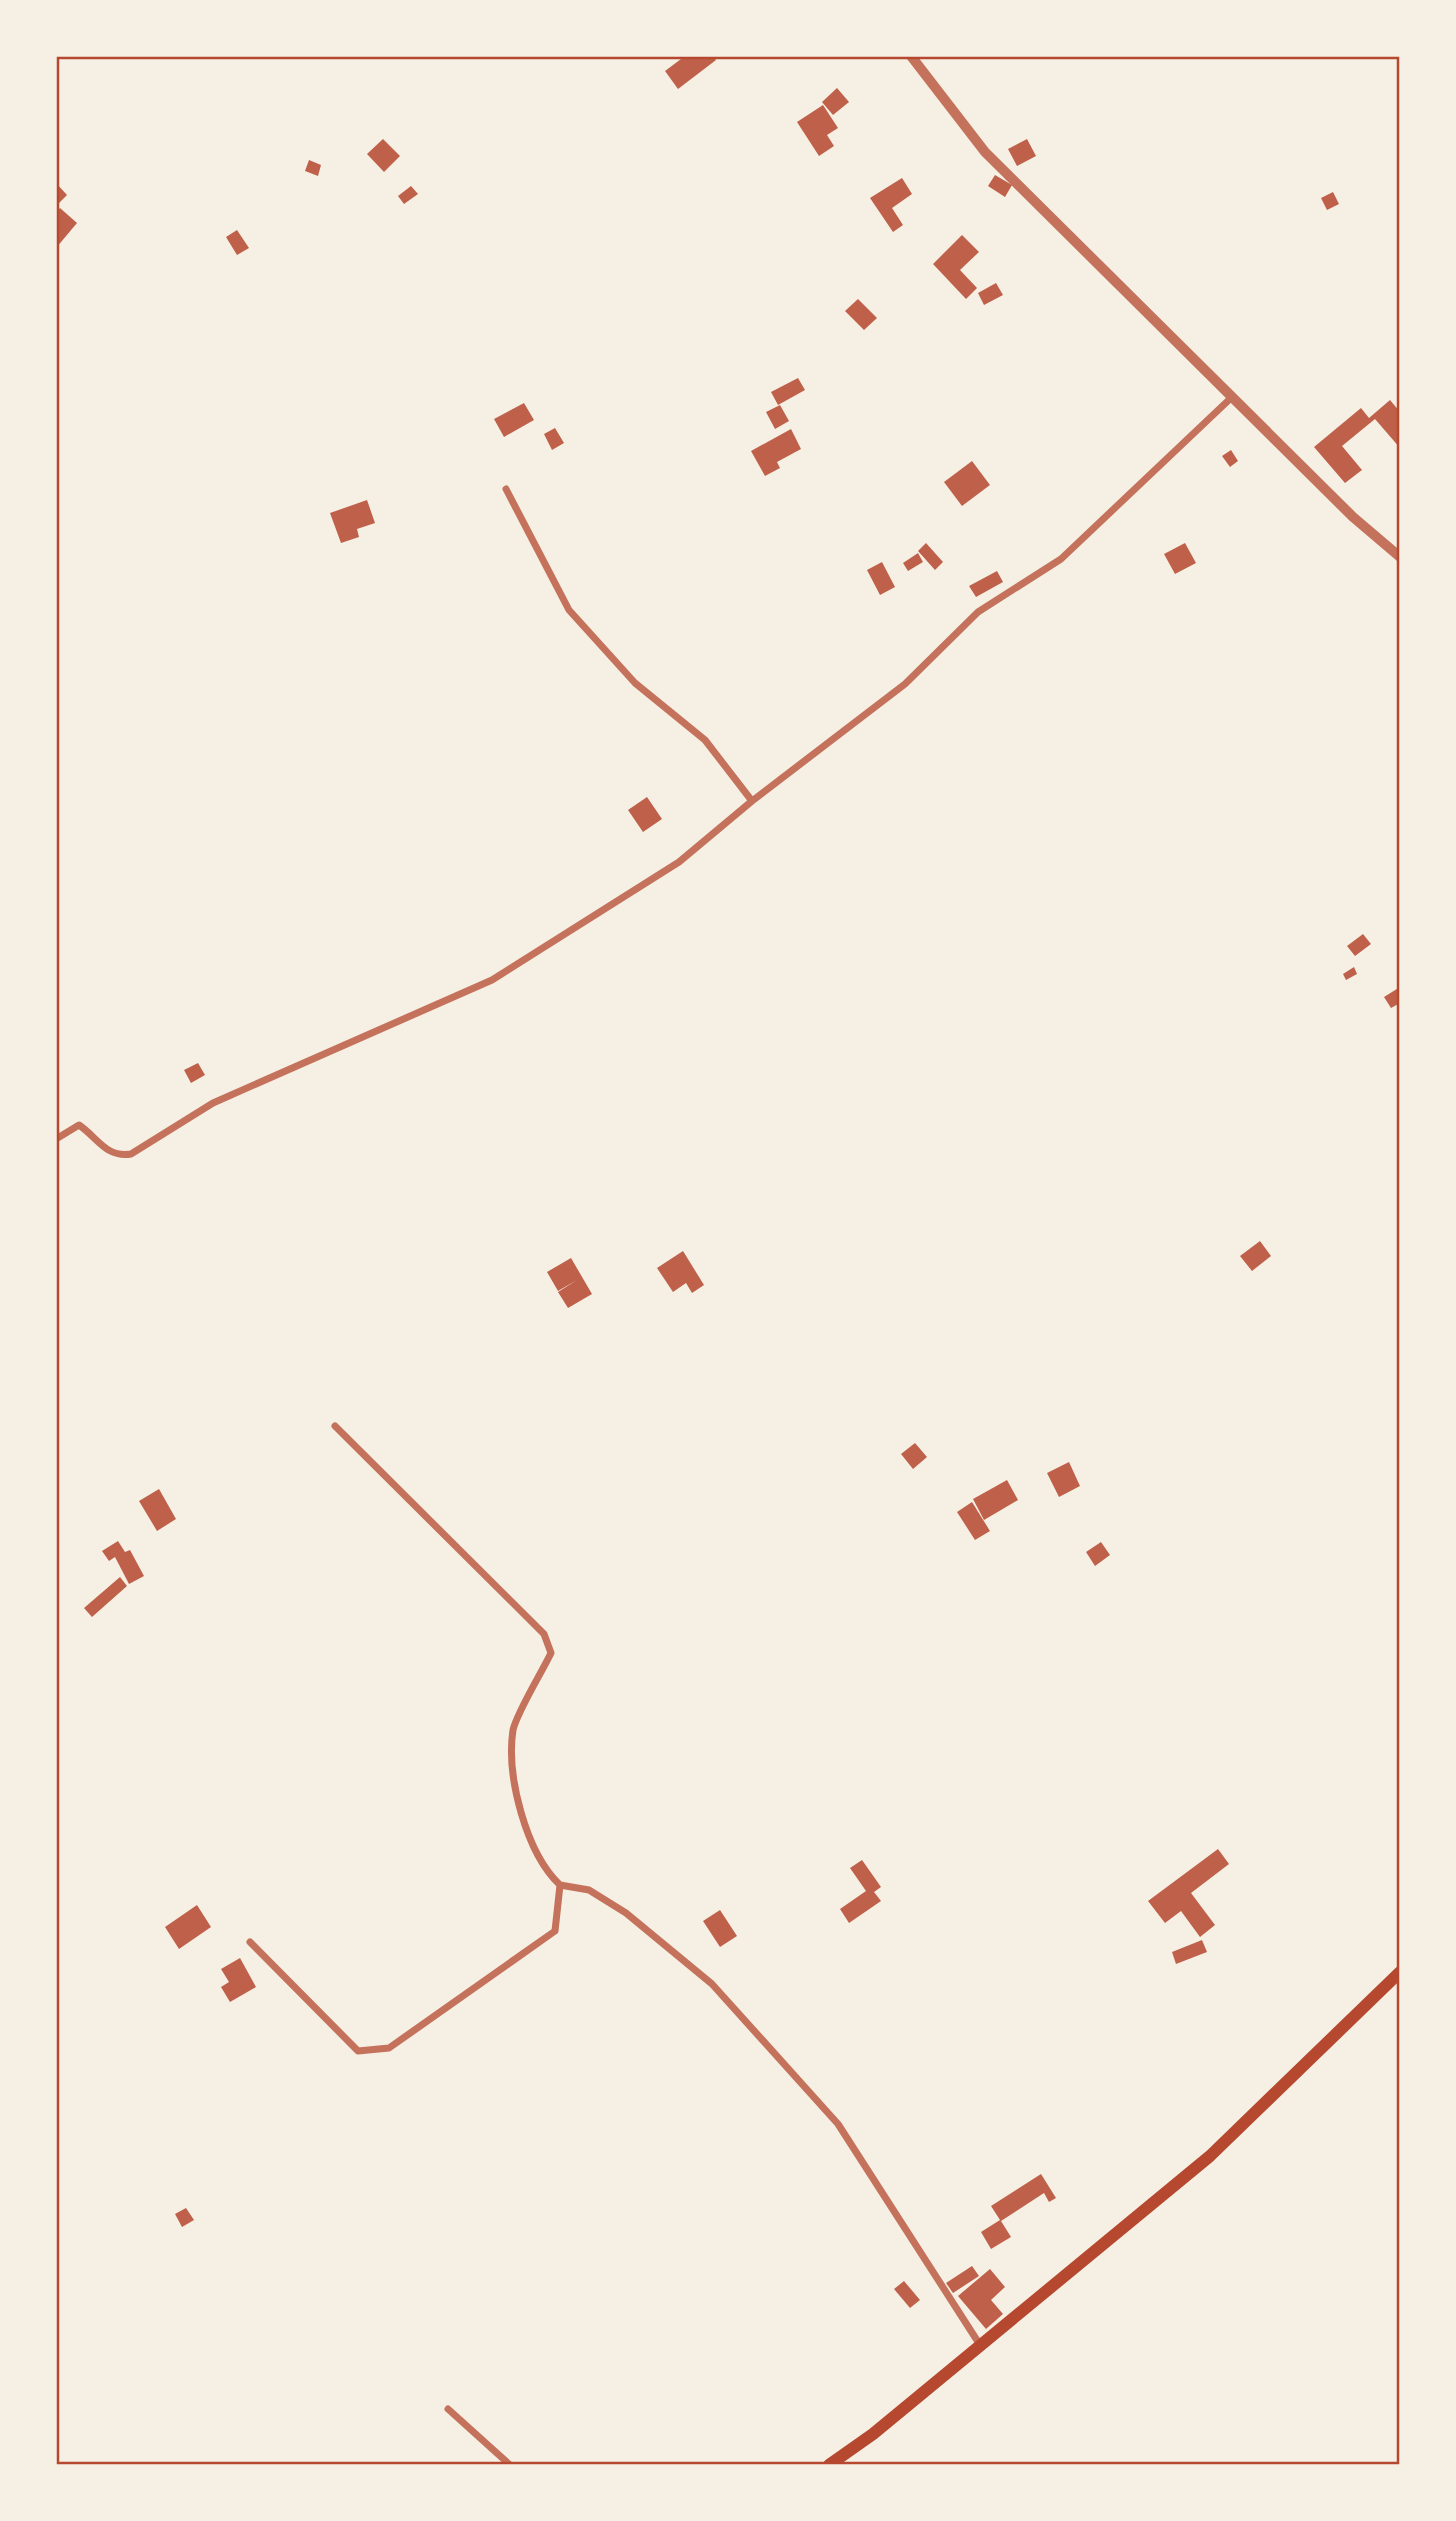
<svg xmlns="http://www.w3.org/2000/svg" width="1456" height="2521" font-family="'Asap Condensed',sans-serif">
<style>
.building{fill:#bf614a}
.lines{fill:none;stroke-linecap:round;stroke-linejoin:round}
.minor{stroke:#c5725c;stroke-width:7}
.tertiary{stroke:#c5725c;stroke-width:10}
.secondary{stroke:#b5482f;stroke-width:12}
.neatline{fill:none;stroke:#b5482f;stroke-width:2.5}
</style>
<rect width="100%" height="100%" fill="#f6efe4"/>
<path class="building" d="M 685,56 L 713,56 L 716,60 L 678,89 L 665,71 Z
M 837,88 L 849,102 L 833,115 L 822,102 Z
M 823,105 L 838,128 L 827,135 L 834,146 L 819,156 L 797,122 Z
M 383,139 L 400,156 L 384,172 L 367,154 Z
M 1027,139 L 1036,156 L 1017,166 L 1008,149 Z
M 309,160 L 321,165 L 318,176 L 305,171 Z
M 995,175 L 1012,185 L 1005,197 L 988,186 Z
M 902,178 L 912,194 L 892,208 L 903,225 L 893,232 L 870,198 Z
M 56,183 L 67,195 L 58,204 L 56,202 Z
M 411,186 L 418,194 L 404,204 L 398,196 Z
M 1333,192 L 1339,204 L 1327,210 L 1321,198 Z
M 60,208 L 77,223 L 56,248 L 56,213 Z
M 237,230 L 249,248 L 237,255 L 226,237 Z
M 962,235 L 979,252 L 960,270 L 977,288 L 966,299 L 933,264 Z
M 996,283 L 1003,295 L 984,305 L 978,293 Z
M 858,299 L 877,318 L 864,330 L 845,311 Z
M 798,378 L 805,390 L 778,405 L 771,392 Z
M 1390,400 L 1400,412 L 1400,448 L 1375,419 L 1342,446 L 1362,470 L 1345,483 L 1314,447 L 1361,408 L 1369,418 Z
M 524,403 L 534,420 L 504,437 L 494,419 Z
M 780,405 L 789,421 L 775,429 L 766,412 Z
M 555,428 L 564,443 L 552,450 L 544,434 Z
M 791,429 L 801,449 L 777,462 L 780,468 L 765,476 L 751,451 Z
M 1231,450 L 1238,461 L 1230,467 L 1222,456 Z
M 972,461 L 990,485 L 962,506 L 944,482 Z
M 367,500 L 375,523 L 357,529 L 359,537 L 341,543 L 330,513 Z
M 926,543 L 943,562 L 935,570 L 918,551 Z
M 1185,543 L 1196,563 L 1175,574 L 1164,554 Z
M 918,553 L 923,562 L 908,571 L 903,563 Z
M 882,562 L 895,587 L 880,595 L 867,570 Z
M 997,571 L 1003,582 L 976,597 L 969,586 Z
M 647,797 L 662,819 L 643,832 L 628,810 Z
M 1363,934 L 1371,944 L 1355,956 L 1347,946 Z
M 1354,967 L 1357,974 L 1346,980 L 1343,974 Z
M 1400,987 L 1400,1003 L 1391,1008 L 1384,997 Z
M 198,1063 L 205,1075 L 191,1083 L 184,1070 Z
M 1260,1241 L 1271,1256 L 1252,1271 L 1240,1256 Z
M 683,1251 L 704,1285 L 692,1293 L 686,1283 L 673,1292 L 657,1268 Z
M 571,1258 L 592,1294 L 568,1308 L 558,1292 L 577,1280 L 558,1291 L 547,1272 Z
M 915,1443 L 927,1457 L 913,1469 L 901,1454 Z
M 1069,1462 L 1080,1486 L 1059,1497 L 1047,1473 Z
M 1007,1480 L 1018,1500 L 984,1520 L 973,1499 Z
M 159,1489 L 176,1519 L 157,1531 L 139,1501 Z
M 972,1502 L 990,1531 L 975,1540 L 957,1512 Z
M 118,1541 L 125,1552 L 130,1550 L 144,1576 L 129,1584 L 115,1557 L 109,1561 L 102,1551 Z
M 1101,1542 L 1110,1555 L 1095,1566 L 1086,1552 Z
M 120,1577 L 127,1586 L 92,1617 L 84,1608 Z
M 1218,1849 L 1229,1864 L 1191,1893 L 1215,1925 L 1200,1937 L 1181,1911 L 1165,1923 L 1148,1901 Z
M 862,1860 L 881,1887 L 874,1892 L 881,1901 L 849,1923 L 840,1909 L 866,1891 L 850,1868 Z
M 197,1905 L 211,1927 L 179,1949 L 165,1927 Z
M 720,1910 L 737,1936 L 720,1947 L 703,1921 Z
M 1202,1940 L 1207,1952 L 1176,1964 L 1172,1952 Z
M 240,1958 L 256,1987 L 230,2002 L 221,1987 L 229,1982 L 221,1969 Z
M 1041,2174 L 1056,2198 L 1049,2202 L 1044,2193 L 1001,2221 L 1011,2237 L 991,2249 L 981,2232 L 1000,2220 L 991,2206 Z
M 186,2208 L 194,2220 L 182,2227 L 175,2214 Z
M 972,2266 L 979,2276 L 953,2293 L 946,2283 Z
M 990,2269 L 1005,2287 L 991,2300 L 1003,2314 L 986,2329 L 958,2296 Z
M 904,2281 L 920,2300 L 910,2308 L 894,2289 Z"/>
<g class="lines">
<path class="minor" d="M 506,489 L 569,610 L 635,683 L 705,740 L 752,801
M 56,1139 L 79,1125 C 98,1138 106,1158 131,1154 L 213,1103 L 492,980 L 679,862 L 752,801 L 905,684 L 978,612 L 1061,559 L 1232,397
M 335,1426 L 544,1634 L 551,1653 C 542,1672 517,1712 513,1730 C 506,1776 526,1853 560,1885
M 250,1942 L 358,2051 L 389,2048 L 555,1931 L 560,1885 L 589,1890 L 626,1913 L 712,1984 L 838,2124 L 980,2345
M 448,2409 L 510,2465"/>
<path class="tertiary" d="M 911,56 L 985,152 L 1353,517 L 1400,557"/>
<path class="secondary" d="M 829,2465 L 873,2434 L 1210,2156 L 1400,1972"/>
</g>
<rect width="1456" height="2521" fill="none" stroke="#f6efe4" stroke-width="116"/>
<rect x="58" y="58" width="1340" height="2405" class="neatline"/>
</svg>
